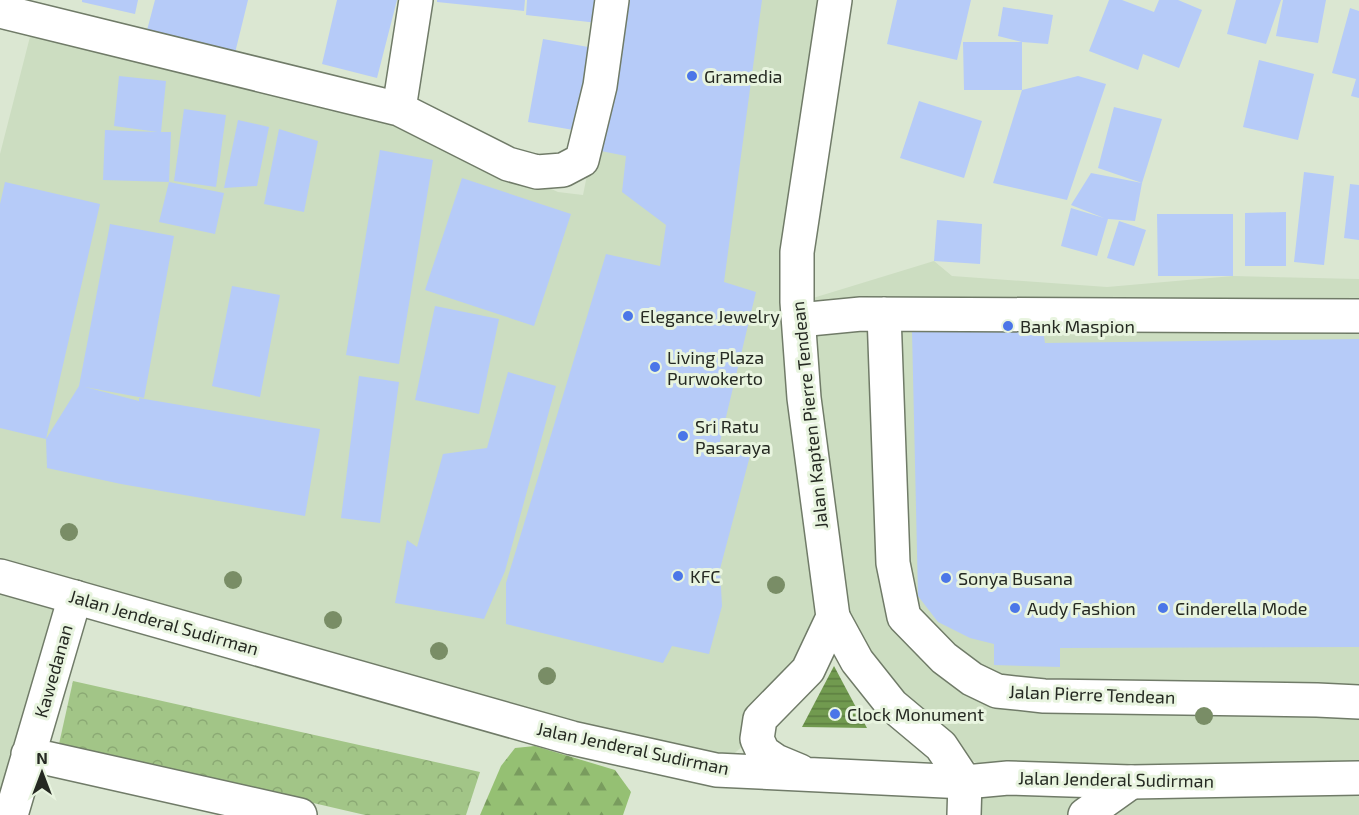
<svg xmlns="http://www.w3.org/2000/svg" width="1359" height="815" font-family="'Exo 2',sans-serif">
<style>
.built{fill:#ccddc1}
.forest{fill:url(#forest-firs)}
.park{fill:url(#park-crowns)}
.water{fill:url(#water-rules)}
.building{fill:#b6cbf8}
.lines{fill:none;stroke-linecap:round;stroke-linejoin:round}
.minor-casing{stroke:#707b68;stroke-width:36}
.major-casing{stroke:#707b68;stroke-width:36}
.minor{stroke:#fff;stroke-width:33}
.major{stroke:#fff;stroke-width:33}
.tree{fill:#798d66}
.poi-dot{fill:#4b76e8;stroke:#e8f4df;stroke-width:2}
.labels{text-anchor:middle;dominant-baseline:central;stroke-width:6;stroke-linejoin:round;paint-order:stroke}
.poi-label{font-size:18px;fill:#252922;stroke:#e8f4df;text-anchor:start}
.street-label{font-size:18px;fill:#252922;stroke:#e8f4df}
</style>
<defs>
<pattern id="forest-firs" width="22" height="20" patternUnits="userSpaceOnUse" patternTransform="scale(1.5)"><rect width="22" height="20" fill="#95c073"/><path d="M5 1l3.5 6h-7zM16 11l3.5 6h-7z" fill="#799c5e"/></pattern>
<pattern id="park-crowns" width="20" height="18" patternUnits="userSpaceOnUse" patternTransform="scale(1.5)"><rect width="20" height="18" fill="#a2c587"/><path d="M2 6a3 3 0 1 1 6 0M12 15a3 3 0 1 1 6 0" fill="none" stroke="#8ba974"/></pattern>
<pattern id="water-rules" width="6" height="5" patternUnits="userSpaceOnUse" patternTransform="scale(1.5)"><rect width="6" height="5" fill="#719a4f"/><path d="M0 2.5h6" fill="none" stroke="#5d7e41"/></pattern>
</defs>
<rect width="100%" height="100%" fill="#dbe7d2"/>
<path class="built" d="M 619,0 L 835,0 L 800,302 L 934,261 L 952,276 L 1107,287 L 1233,276 L 1359,279 L 1359,815 L 963,815 L 965,782 L 1007,777 L 941,746 L 833,617 L 758,732 L 716,770 L 75,597 L 0,815 L 0,154 L 33,25 L 405,122 L 558,192 L 583,195 L 616,30 Z"/>
<path class="forest" d="M 535,746 L 615,770 L 631,792 L 623,815 L 480,815 L 501,766 L 515,748 Z"/>
<path class="park" d="M 73,681 L 480,772 L 466,815 L 365,815 L 59,744 Z"/>
<path class="water" d="M 834,666 L 867,728 L 802,727 Z"/>
<path class="building" d="M 82,0 L 138,0 L 135,14 L 82,2 Z
M 155,0 L 248,0 L 234,57 L 146,34 Z
M 337,0 L 397,0 L 377,78 L 322,64 Z
M 437,0 L 525,0 L 524,11 L 437,2 Z
M 527,0 L 610,0 L 607,24 L 526,15 Z
M 623,0 L 762,0 L 724,282 L 756,292 L 720,442 L 751,452 L 720,569 L 722,606 L 709,654 L 672,646 L 663,663 L 506,624 L 506,583 L 606,254 L 660,266 L 666,225 L 622,192 L 626,156 L 601,151 Z
M 897,0 L 971,0 L 957,60 L 887,44 Z
M 1109,0 L 1122,0 L 1154,12 L 1159,0 L 1178,0 L 1202,10 L 1179,68 L 1143,54 L 1138,70 L 1089,51 Z
M 1236,0 L 1281,0 L 1266,44 L 1227,34 Z
M 1283,0 L 1326,0 L 1318,43 L 1276,36 Z
M 1003,7 L 1053,15 L 1048,44 L 1022,42 L 998,36 Z
M 1350,8 L 1359,11 L 1359,98 L 1351,96 L 1356,79 L 1332,73 Z
M 543,39 L 594,48 L 579,131 L 528,122 Z
M 963,42 L 1022,42 L 1022,90 L 1078,76 L 1106,84 L 1067,200 L 993,183 L 1022,90 L 964,90 Z
M 1259,60 L 1314,74 L 1298,140 L 1243,127 Z
M 119,76 L 166,81 L 161,132 L 171,132 L 169,182 L 103,180 L 105,130 L 158,132 L 114,126 Z
M 919,101 L 982,121 L 964,178 L 900,158 Z
M 1114,107 L 1162,119 L 1142,183 L 1135,221 L 1108,219 L 1097,256 L 1061,246 L 1071,208 L 1104,218 L 1071,205 L 1091,173 L 1142,183 L 1098,168 Z
M 184,109 L 226,115 L 216,187 L 174,181 Z
M 238,120 L 269,127 L 257,186 L 224,188 Z
M 279,129 L 318,141 L 304,212 L 264,204 Z
M 380,150 L 433,160 L 399,364 L 346,355 Z
M 1304,172 L 1334,176 L 1324,265 L 1294,262 Z
M 462,178 L 571,214 L 534,326 L 425,290 Z
M 5,182 L 100,204 L 46,439 L 79,386 L 110,224 L 174,236 L 144,398 L 85,387 L 139,401 L 139,398 L 320,429 L 305,516 L 121,484 L 47,468 L 46,439 L 0,428 L 0,204 Z
M 169,182 L 224,193 L 215,234 L 159,222 Z
M 1350,184 L 1359,185 L 1359,240 L 1344,238 Z
M 1286,212 L 1286,266 L 1245,266 L 1245,213 Z
M 1157,214 L 1233,214 L 1233,276 L 1158,276 Z
M 937,220 L 982,224 L 980,264 L 934,261 Z
M 1119,221 L 1146,230 L 1134,266 L 1107,258 Z
M 232,286 L 280,295 L 260,397 L 212,386 Z
M 435,306 L 499,319 L 479,414 L 415,400 Z
M 1042,324 L 1045,343 L 1359,339 L 1359,647 L 1060,648 L 1060,667 L 994,665 L 994,644 L 970,638 L 938,622 L 918,596 L 912,331 Z
M 508,372 L 556,386 L 505,571 L 484,619 L 395,603 L 407,540 L 417,547 L 443,454 L 487,448 Z
M 359,376 L 399,382 L 380,523 L 341,518 Z"/>
<g class="lines">
<defs>
<path id="minor" d="M 0,11 L 399,109 L 508,164 L 537,172 L 563,170 L 582,160 L 600,86 L 612,0
M 399,109 L 416,0
M 884,314 L 893,563 L 904,617 L 944,658 L 972,679 L 997,691 L 1044,696 L 1317,700 L 1359,702
M 799,320 L 861,314 L 1359,316
M 833,617 L 857,661 L 892,705 L 941,746 L 965,782 L 964,815
M 28,754 L 300,815
M 11,815 L 75,597
M 1085,815 L 1131,782"/>
<path id="major" d="M 0,576 L 572,738 L 716,770 L 965,782 L 1008,778 L 1131,782 L 1359,778
M 800,771 L 776,761 L 763,752 L 757,739 L 760,719 L 808,670 L 833,617 L 804,398 L 797,302 L 797,252 L 835,0"/>
</defs>
<use href="#minor" class="minor-casing"/>
<use href="#major" class="major-casing"/>
<use href="#minor" class="minor"/>
<use href="#major" class="major"/>
</g>
<g class="tree">
<circle cx="69" cy="532" r="9"/>
<circle cx="233" cy="580" r="9"/>
<circle cx="776" cy="585" r="9"/>
<circle cx="333" cy="620" r="9"/>
<circle cx="439" cy="651" r="9"/>
<circle cx="547" cy="676" r="9"/>
<circle cx="1204" cy="716" r="9"/>
</g>
<g class="poi-dot">
<circle cx="692" cy="76" r="6"/>
<circle cx="628" cy="316" r="6"/>
<circle cx="1008" cy="326" r="6"/>
<circle cx="655" cy="367" r="6"/>
<circle cx="683" cy="436" r="6"/>
<circle cx="678" cy="576" r="6"/>
<circle cx="946" cy="578" r="6"/>
<circle cx="1015" cy="608" r="6"/>
<circle cx="1163" cy="608" r="6"/>
<circle cx="835" cy="714" r="6"/>
</g>
<g class="labels">
<g class="poi-label">
<text x="704" y="76">Gramedia</text>
<text x="640" y="316">Elegance Jewelry</text>
<text x="1020" y="326">Bank Maspion</text>
<text x="667" y="357">Living Plaza<tspan x="667" dy="21">Purwokerto</tspan></text>
<text x="695" y="426">Sri Ratu<tspan x="695" dy="21">Pasaraya</tspan></text>
<text x="690" y="576">KFC</text>
<text x="958" y="578">Sonya Busana</text>
<text x="1027" y="608">Audy Fashion</text>
<text x="1175" y="608">Cinderella Mode</text>
<text x="847" y="714">Clock Monument</text>
</g>
<g class="street-label">
<text transform="translate(809 415) rotate(-96)">Jalan Kapten Pierre Tendean</text>
<text transform="translate(164 622) rotate(16)">Jalan Jenderal Sudirman</text>
<text transform="translate(53 671) rotate(-74)">Kawedanan</text>
<text transform="translate(1092 694) rotate(2)">Jalan Pierre Tendean</text>
<text transform="translate(633 748) rotate(12)">Jalan Jenderal Sudirman</text>
<text transform="translate(1116 779) rotate(1)">Jalan Jenderal Sudirman</text>
</g>
</g>
<g transform="translate(42 773)" stroke="#e8f4df" stroke-width="4.5" paint-order="stroke">
<path d="M0-4.5L10 22L0 15L-10 22Z" fill="#252922"/>
<text y="-9" font-size="16" font-weight="bold" text-anchor="middle" fill="#252922">N</text>
</g>
</svg>
